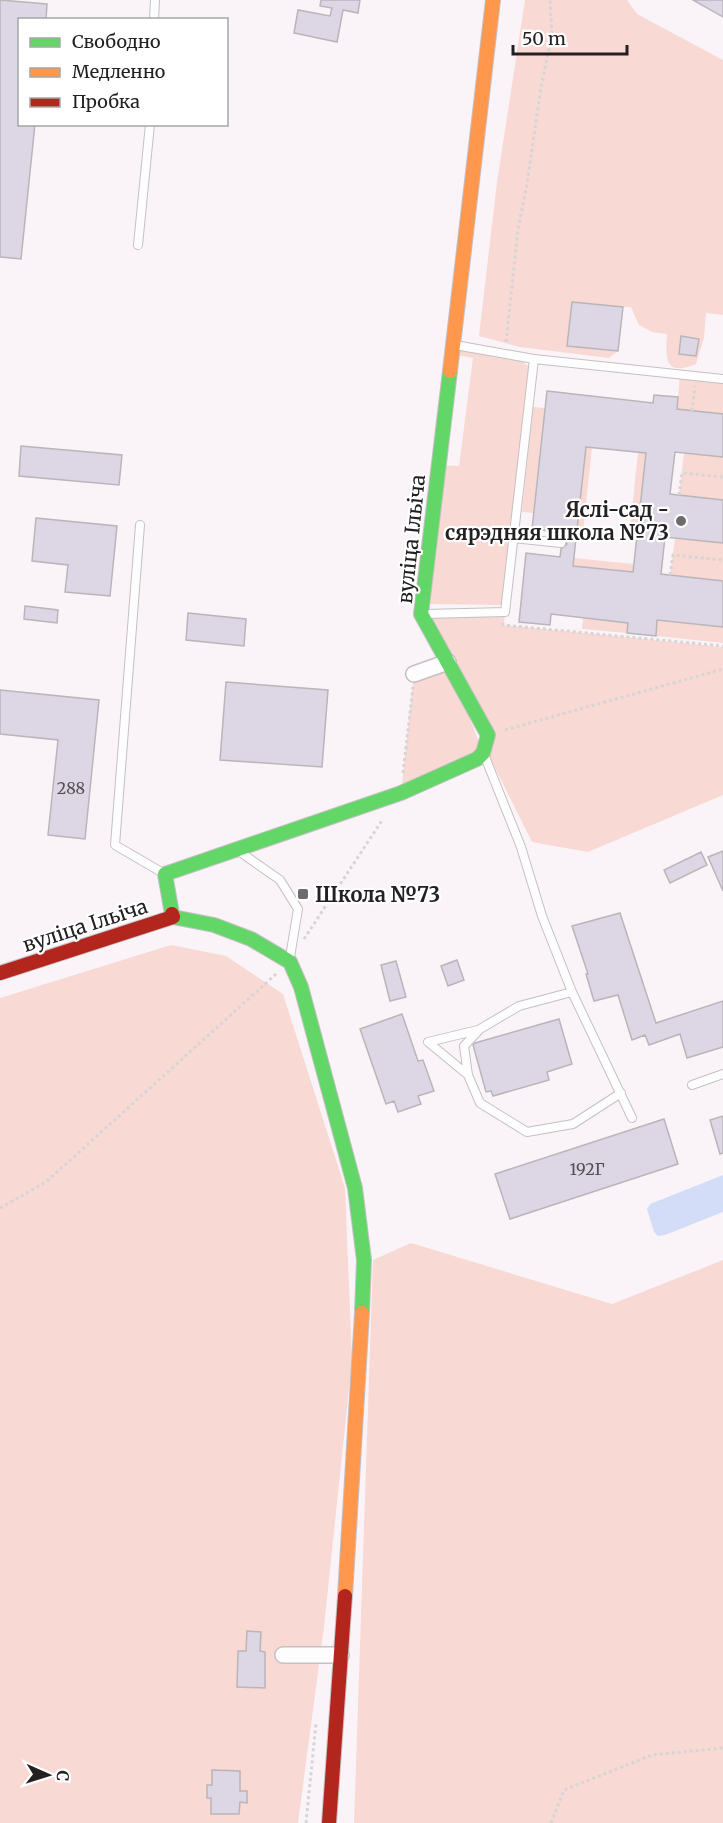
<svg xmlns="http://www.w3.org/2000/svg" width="723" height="1823" font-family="Merriweather,serif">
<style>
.green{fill:#f8d9d3}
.water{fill:#d4ddf8}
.building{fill:#ddd6e4;stroke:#b9b5b9;stroke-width:1.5;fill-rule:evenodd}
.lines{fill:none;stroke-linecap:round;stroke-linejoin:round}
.lane-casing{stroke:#c4c0c3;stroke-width:10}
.street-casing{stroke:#c4c0c3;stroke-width:18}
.fast-casing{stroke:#c4c0c3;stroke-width:16}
.slow-casing{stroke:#c4c0c3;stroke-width:16}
.jam-casing{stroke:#c4c0c3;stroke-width:16}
.path{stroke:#d6d5d6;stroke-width:3;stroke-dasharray:3 3;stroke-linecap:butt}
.lane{stroke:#fefdfe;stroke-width:8}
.street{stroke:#fefdfe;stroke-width:15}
.fast{stroke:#63d668;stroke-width:14}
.slow{stroke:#ff974d;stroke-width:14}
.jam{stroke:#b3261e;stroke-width:14}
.poi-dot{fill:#6e6a6d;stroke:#fff;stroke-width:2}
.labels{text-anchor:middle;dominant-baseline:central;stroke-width:4.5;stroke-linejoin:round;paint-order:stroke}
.number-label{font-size:16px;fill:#524e52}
.poi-label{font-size:20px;font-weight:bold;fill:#232022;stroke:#fff;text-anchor:end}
.street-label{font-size:20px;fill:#232022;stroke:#fff}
</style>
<rect width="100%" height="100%" fill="#faf4f9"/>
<path class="green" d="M 525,0 L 627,0 L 637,14 L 723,60 L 723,315 L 706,313 L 704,338 L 696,364 C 665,377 665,359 667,334 L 652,332 L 639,325 L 631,307 L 623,307 L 618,351 L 609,358 L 520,347 L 479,336 L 497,182 Z
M 452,345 L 520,357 L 526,365 L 534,366 L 505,605 L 422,604 L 438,465 L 459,466 L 473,358 L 451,354 Z
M 680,375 L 723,379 L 723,414 L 677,409 Z
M 533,407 L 545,408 L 533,513 L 522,512 Z
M 586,447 L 592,447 L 583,533 L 577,532 Z
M 638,452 L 646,453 L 637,540 L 629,539 Z
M 684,453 L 723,457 L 723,500 L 679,495 Z
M 675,538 L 723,543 L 723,581 L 670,575 Z
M 574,558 L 634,564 L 633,572 L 573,566 Z
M 505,612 L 504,625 L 723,647 L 723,795 L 588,852 L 532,842 L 488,754 L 429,614 Z
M 583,618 L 628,623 L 627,633 L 582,629 Z
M 657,620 L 723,627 L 723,643 L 656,636 Z
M 451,669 L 483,753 L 401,793 L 413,682 Z
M 171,945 L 226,956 L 283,994 L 345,1188 L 352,1360 L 324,1627 L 298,1823 L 0,1823 L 0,998 Z
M 411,1243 L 612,1304 L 723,1260 L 723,1823 L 354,1823 L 373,1260 Z"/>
<path class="water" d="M 723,1175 L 723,1212 L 665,1235 L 658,1236 L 654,1232 L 647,1209 L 650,1204 Z"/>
<path class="building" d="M 0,0 L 47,4 L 46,20 L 20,20 L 20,124 L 35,124 L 21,259 L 0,257 Z
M 321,0 L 360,0 L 358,13 L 343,10 L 337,42 L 294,33 L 298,10 L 330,16 L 332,8 L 320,6 Z
M 693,0 L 723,0 L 723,17 Z
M 572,302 L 623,307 L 618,351 L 567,346 Z
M 681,336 L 699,339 L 696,356 L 679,354 Z
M 547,391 L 653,403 L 654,395 L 678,397 L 677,409 L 723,414 L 723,457 L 675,452 L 670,494 L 723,500 L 723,543 L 665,537 L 661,574 L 723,581 L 723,627 L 657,620 L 656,636 L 627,633 L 628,623 L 551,614 L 550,625 L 519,622 L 526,553 L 560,557 L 561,549 L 567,544 L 566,540 L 562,537 L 562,532 L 532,529 ZM 586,447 L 646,453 L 633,572 L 573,566 Z
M 21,446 L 122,455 L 119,485 L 19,476 Z
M 36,518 L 117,526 L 110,596 L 65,592 L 68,565 L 32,561 Z
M 25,606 L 58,610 L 57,623 L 24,619 Z
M 188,613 L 246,619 L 244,646 L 186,640 Z
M 226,682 L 328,690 L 322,767 L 220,760 Z
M 0,690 L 99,700 L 85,839 L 48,835 L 58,740 L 0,734 Z
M 723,851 L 723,891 L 708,857 Z
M 701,852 L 707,865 L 670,883 L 664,870 Z
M 620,913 L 656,1023 L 723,1001 L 723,1047 L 687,1058 L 680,1034 L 649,1045 L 645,1035 L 632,1040 L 618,995 L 594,1001 L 586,974 L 588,974 L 572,926 Z
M 457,960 L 464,980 L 448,986 L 441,966 Z
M 396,961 L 406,997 L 390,1001 L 381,965 Z
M 402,1014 L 418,1061 L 423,1060 L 434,1091 L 418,1096 L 421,1104 L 398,1112 L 394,1101 L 386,1104 L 360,1029 Z
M 559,1019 L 572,1064 L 547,1072 L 549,1080 L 493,1096 L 491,1091 L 486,1092 L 473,1045 L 475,1043 Z
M 723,1116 L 723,1153 L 720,1154 L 710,1120 Z
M 664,1119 L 678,1164 L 510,1219 L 495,1174 Z
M 247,1631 L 261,1632 L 260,1651 L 265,1652 L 265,1688 L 237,1687 L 238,1651 L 246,1651 Z
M 212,1770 L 240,1771 L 240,1791 L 247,1791 L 247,1803 L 240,1802 L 239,1814 L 211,1814 L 211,1798 L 207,1798 L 207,1785 L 212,1785 Z"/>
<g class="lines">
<defs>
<path id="lane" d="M 154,20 L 155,0
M 138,245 L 150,124
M 534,359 L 723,379
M 140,525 L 115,845 L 163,873
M 513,538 L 561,543
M 425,614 L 505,612 L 534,359 L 455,345
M 485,757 L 521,847 L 542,916 L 572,992 L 632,1118
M 240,852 L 280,880 L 298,909 L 290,957
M 572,992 L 519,1006 L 480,1029 L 464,1046 L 468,1075 L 480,1103 L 527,1132 L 573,1124 L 621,1093
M 468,1075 L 428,1042 L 478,1030
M 692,1085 L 723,1074"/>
<path id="street" d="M 414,674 L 448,662
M 283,1655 L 341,1655"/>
<path id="fast" d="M 172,914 L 165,874 L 401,793 L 477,759 L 483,753 L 488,735 L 421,614 L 450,371
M 173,917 L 214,925 L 251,939 L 290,962 L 301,987 L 355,1188 L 364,1260 L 362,1313"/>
<path id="slow" d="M 450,371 L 493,0
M 345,1596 L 362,1313"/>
<path id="jam" d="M 0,973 L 173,917 L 172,914
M 329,1823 L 345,1596"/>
</defs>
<use href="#lane" class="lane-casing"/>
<use href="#street" class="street-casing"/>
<use href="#fast" class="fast-casing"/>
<use href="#slow" class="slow-casing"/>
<use href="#jam" class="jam-casing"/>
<path class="path" d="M 506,342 L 518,229 L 527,184 L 541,87 L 552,35 L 550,0
M 692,411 L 695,386
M 679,495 L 682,473 L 723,477
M 670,575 L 673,555 L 723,560
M 503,623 L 503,625 L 723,646
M 505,730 L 723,669
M 403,773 L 413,687
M 304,939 L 383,819
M 0,1208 L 46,1182 L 276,974
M 306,1823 L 316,1723
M 551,1823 L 564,1790 L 652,1755 L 723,1748"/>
<use href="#lane" class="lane"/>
<use href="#street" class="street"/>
<use href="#fast" class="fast"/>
<use href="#slow" class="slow"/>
<use href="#jam" class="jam"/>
</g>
<g class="poi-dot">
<circle cx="681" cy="521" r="6"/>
<rect x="297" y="888" width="12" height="12" rx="3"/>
</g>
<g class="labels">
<g class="number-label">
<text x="71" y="788">288</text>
<text x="587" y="1169">192Г</text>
</g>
<g class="poi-label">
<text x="669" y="509">Яслі-сад -<tspan x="669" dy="23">сярэдняя школа №73</tspan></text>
<text x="315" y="894" text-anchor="start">Школа №73</text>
</g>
<g class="street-label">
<text transform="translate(411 539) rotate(-84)">вуліца Ільіча</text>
<text transform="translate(85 925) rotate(-18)">вуліца Ільіча</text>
</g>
</g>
<rect x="18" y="18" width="210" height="108" fill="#ffffff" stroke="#a7a6a7" stroke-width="1.5"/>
<rect x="30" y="38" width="30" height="9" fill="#63d668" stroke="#a7a6a7" stroke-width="1.5"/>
<text x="72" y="48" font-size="18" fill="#232022">Свободно</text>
<rect x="30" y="68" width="30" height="9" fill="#ff974d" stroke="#a7a6a7" stroke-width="1.5"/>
<text x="72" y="78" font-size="18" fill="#232022">Медленно</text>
<rect x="30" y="98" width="30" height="9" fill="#b3261e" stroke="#a7a6a7" stroke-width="1.5"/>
<text x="72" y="108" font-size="18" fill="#232022">Пробка</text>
<g transform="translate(48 1775) rotate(93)" stroke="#ffffff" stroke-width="4.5" paint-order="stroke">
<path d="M0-4.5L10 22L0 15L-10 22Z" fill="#232022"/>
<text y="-9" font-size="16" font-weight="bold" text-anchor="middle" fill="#232022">С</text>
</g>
<path d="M513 45v9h114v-9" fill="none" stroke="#232022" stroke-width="3"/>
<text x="522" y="45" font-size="18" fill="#232022" stroke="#ffffff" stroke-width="4.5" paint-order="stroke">50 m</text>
</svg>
